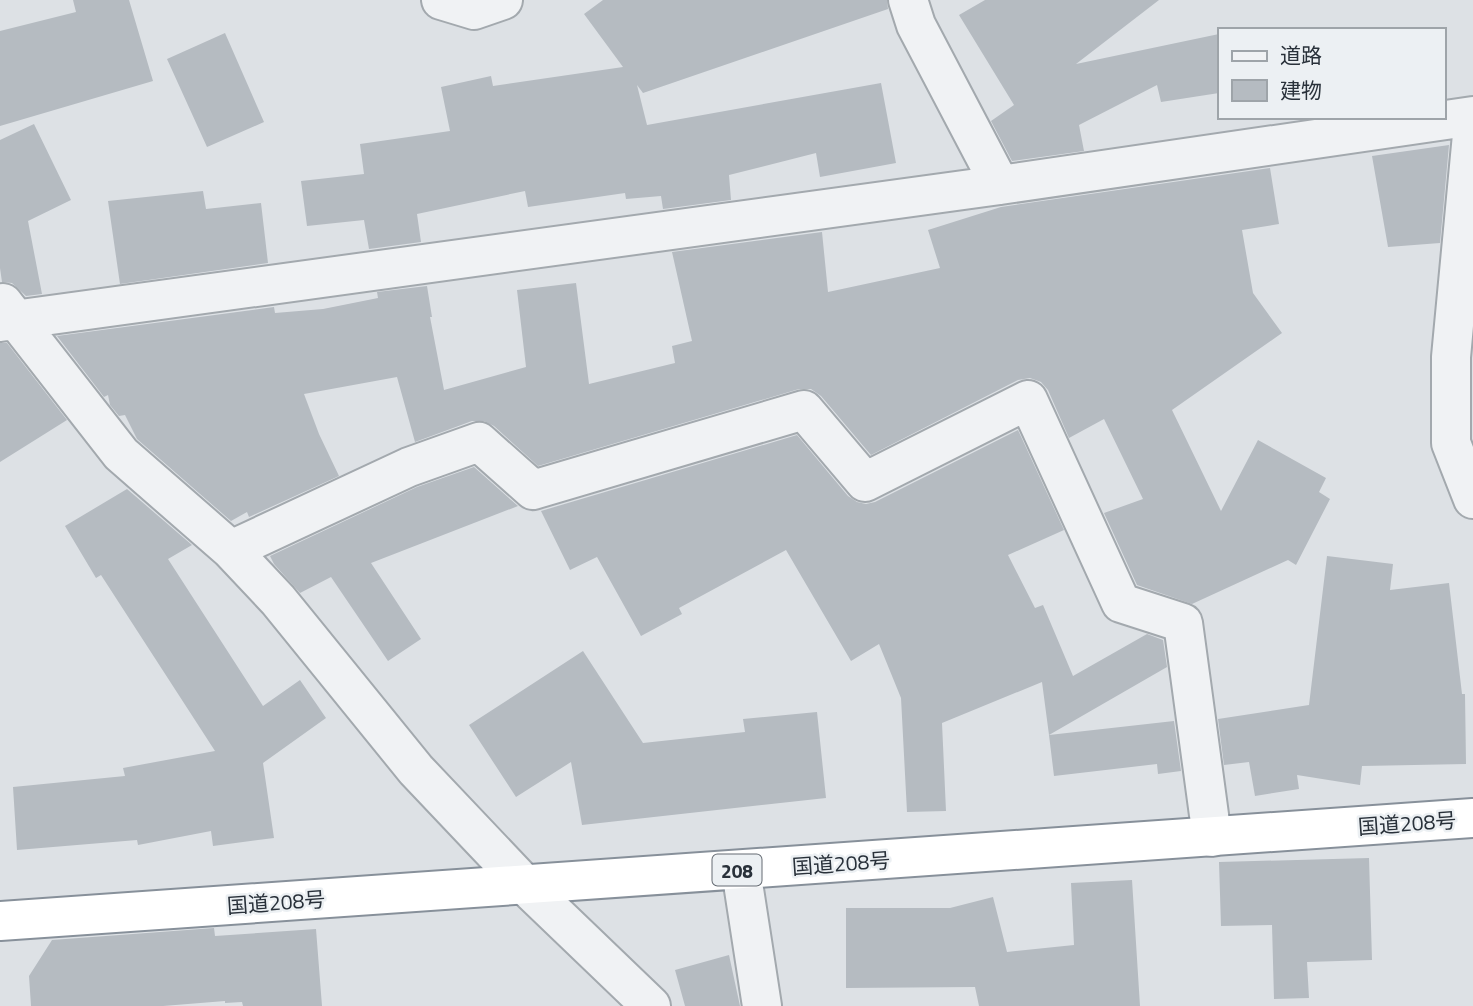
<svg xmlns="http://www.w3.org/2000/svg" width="1473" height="1006" font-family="'Titillium Web','Noto Sans JP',sans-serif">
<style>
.building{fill:#b5bbc1}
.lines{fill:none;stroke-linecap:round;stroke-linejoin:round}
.minor-casing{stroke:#a3a9ae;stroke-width:42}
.trunk-casing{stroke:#87909a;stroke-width:42}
.minor{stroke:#f0f2f4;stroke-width:38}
.trunk{stroke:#fff;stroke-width:38}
.labels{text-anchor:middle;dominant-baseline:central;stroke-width:5;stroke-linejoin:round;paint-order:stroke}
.shield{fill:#ecf0f3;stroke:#646a72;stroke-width:2}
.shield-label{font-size:19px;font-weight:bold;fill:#29313a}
.street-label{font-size:21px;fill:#29313a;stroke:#ecf0f3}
</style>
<rect width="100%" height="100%" fill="#dde1e5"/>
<path class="building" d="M 73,0 L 129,0 L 153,81 L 0,126 L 0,31 L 76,12 Z
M 603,0 L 887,0 L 888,9 L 643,93 L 637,85 L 647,125 L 881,83 L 896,163 L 820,177 L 816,153 L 729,175 L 731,200 L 663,209 L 661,196 L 626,199 L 625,193 L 528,207 L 525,191 L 417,214 L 421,242 L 369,249 L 364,220 L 307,226 L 301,181 L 364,174 L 360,144 L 450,131 L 441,87 L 491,76 L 493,86 L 623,67 L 584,14 Z
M 985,0 L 1159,0 L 1076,64 L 1219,34 L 1219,93 L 1161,102 L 1157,85 L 1079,125 L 1084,151 L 1012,161 L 991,121 L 1014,105 L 959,15 Z
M 225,33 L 264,122 L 207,147 L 167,59 Z
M 34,124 L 71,200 L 28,221 L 42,294 L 26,296 L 12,283 L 2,282 L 0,268 L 0,140 Z
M 1449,145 L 1440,243 L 1388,247 L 1372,156 Z
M 1270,168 L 1279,224 L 1242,230 L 1253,293 L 1282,333 L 1172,410 L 1221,511 L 1258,440 L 1326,478 L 1319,492 L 1330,499 L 1296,565 L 1288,560 L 1192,604 L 1137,585 L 1104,513 L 1143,499 L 1104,419 L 1069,438 L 1048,390 L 1041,382 L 1030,378 L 1018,380 L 871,455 L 821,396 L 811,389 L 799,389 L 538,466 L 494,426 L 484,421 L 472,421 L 415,442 L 397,377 L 304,394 L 319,434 L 339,476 L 249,517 L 247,512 L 231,521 L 137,439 L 125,415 L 119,416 L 110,405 L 108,395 L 104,397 L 57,336 L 274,307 L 275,313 L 323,309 L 378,298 L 377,292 L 427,286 L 432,317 L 430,317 L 444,390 L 526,367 L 517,290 L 576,283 L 589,384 L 675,363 L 672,346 L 692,341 L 672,252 L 822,232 L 828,292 L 940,268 L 928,230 L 1001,207 Z
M 203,191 L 206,209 L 261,203 L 268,263 L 120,284 L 108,201 Z
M 0,343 L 7,343 L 67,420 L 0,462 Z
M 1018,430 L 1064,530 L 1008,555 L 1035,608 L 1043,605 L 1073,676 L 1147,634 L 1163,640 L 1167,667 L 1049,735 L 1042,682 L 942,723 L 946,811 L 907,812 L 901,698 L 879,644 L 851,661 L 786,550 L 679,608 L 682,614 L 641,636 L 597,557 L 570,570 L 541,511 L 797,435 L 848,496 L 857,502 L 866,504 L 875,502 Z
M 474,467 L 518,506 L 371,563 L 421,639 L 388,661 L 331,577 L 300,593 L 274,564 L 270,556 L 417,487 Z
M 127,489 L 192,545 L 168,559 L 263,706 L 300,680 L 326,718 L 263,763 L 274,838 L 213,846 L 211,831 L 138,845 L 137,840 L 17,850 L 13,787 L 125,776 L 123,768 L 215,751 L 101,575 L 96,578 L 65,526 Z
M 1327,556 L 1393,564 L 1390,590 L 1449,583 L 1462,694 L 1465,694 L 1466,764 L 1362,766 L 1360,785 L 1297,775 L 1299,789 L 1255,796 L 1249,762 L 1224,765 L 1218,719 L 1309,705 Z
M 583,651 L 643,743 L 745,732 L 743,719 L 817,712 L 826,798 L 582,825 L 571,762 L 516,797 L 469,725 Z
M 1174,721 L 1181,771 L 1158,774 L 1157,764 L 1054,776 L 1049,735 Z
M 1369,858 L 1372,960 L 1307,962 L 1309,998 L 1274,999 L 1272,925 L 1221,926 L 1219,862 Z
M 1132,880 L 1140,1006 L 979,1006 L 975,987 L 846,988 L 846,908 L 950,908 L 993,897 L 1007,952 L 1074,945 L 1071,883 Z
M 214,928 L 215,936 L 316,929 L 322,1006 L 243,1006 L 242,1002 L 225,1003 L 225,1001 L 163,1006 L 31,1006 L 29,976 L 52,940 Z
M 729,955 L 740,1006 L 685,1006 L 675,970 Z"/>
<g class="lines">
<defs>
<path id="minor" d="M 441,0 L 474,10 L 503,0
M 908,0 L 916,25 L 1000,185
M 1473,124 L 1451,357 L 1451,443 L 1473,499
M 3,303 L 121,454 L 231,550 L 278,600 L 416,770 L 525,885 L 651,1006
M 0,322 L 1000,185 L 1473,116
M 231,550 L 409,467 L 479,442 L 533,490 L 804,410 L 865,482 L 1028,400 L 1121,603 L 1183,623 L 1212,837
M 741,870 L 762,1006"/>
<path id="trunk" d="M 0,921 L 1473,818"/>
</defs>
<use href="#minor" class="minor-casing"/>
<use href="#trunk" class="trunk-casing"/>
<use href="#minor" class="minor"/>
<use href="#trunk" class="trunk"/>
</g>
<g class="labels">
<rect class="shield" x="712.5" y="854.5" width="49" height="31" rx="5"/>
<g class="shield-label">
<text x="737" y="870">208</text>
</g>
<g class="street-label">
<text transform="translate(1407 823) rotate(-4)">国道208号</text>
<text transform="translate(841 863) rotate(-4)">国道208号</text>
<text transform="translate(276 902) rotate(-4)">国道208号</text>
</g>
</g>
<rect x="1218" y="28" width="228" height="91" fill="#ecf0f3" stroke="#9ea4a9" stroke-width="2"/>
<rect x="1232" y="51" width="35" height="10" fill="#f0f2f4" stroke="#9ea4a9" stroke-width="2"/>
<text x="1280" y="63" font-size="21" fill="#29313a">道路</text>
<rect x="1232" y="80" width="35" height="21" fill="#b5bbc1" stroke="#9ea4a9" stroke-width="2"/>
<text x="1280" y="98" font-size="21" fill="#29313a">建物</text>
</svg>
